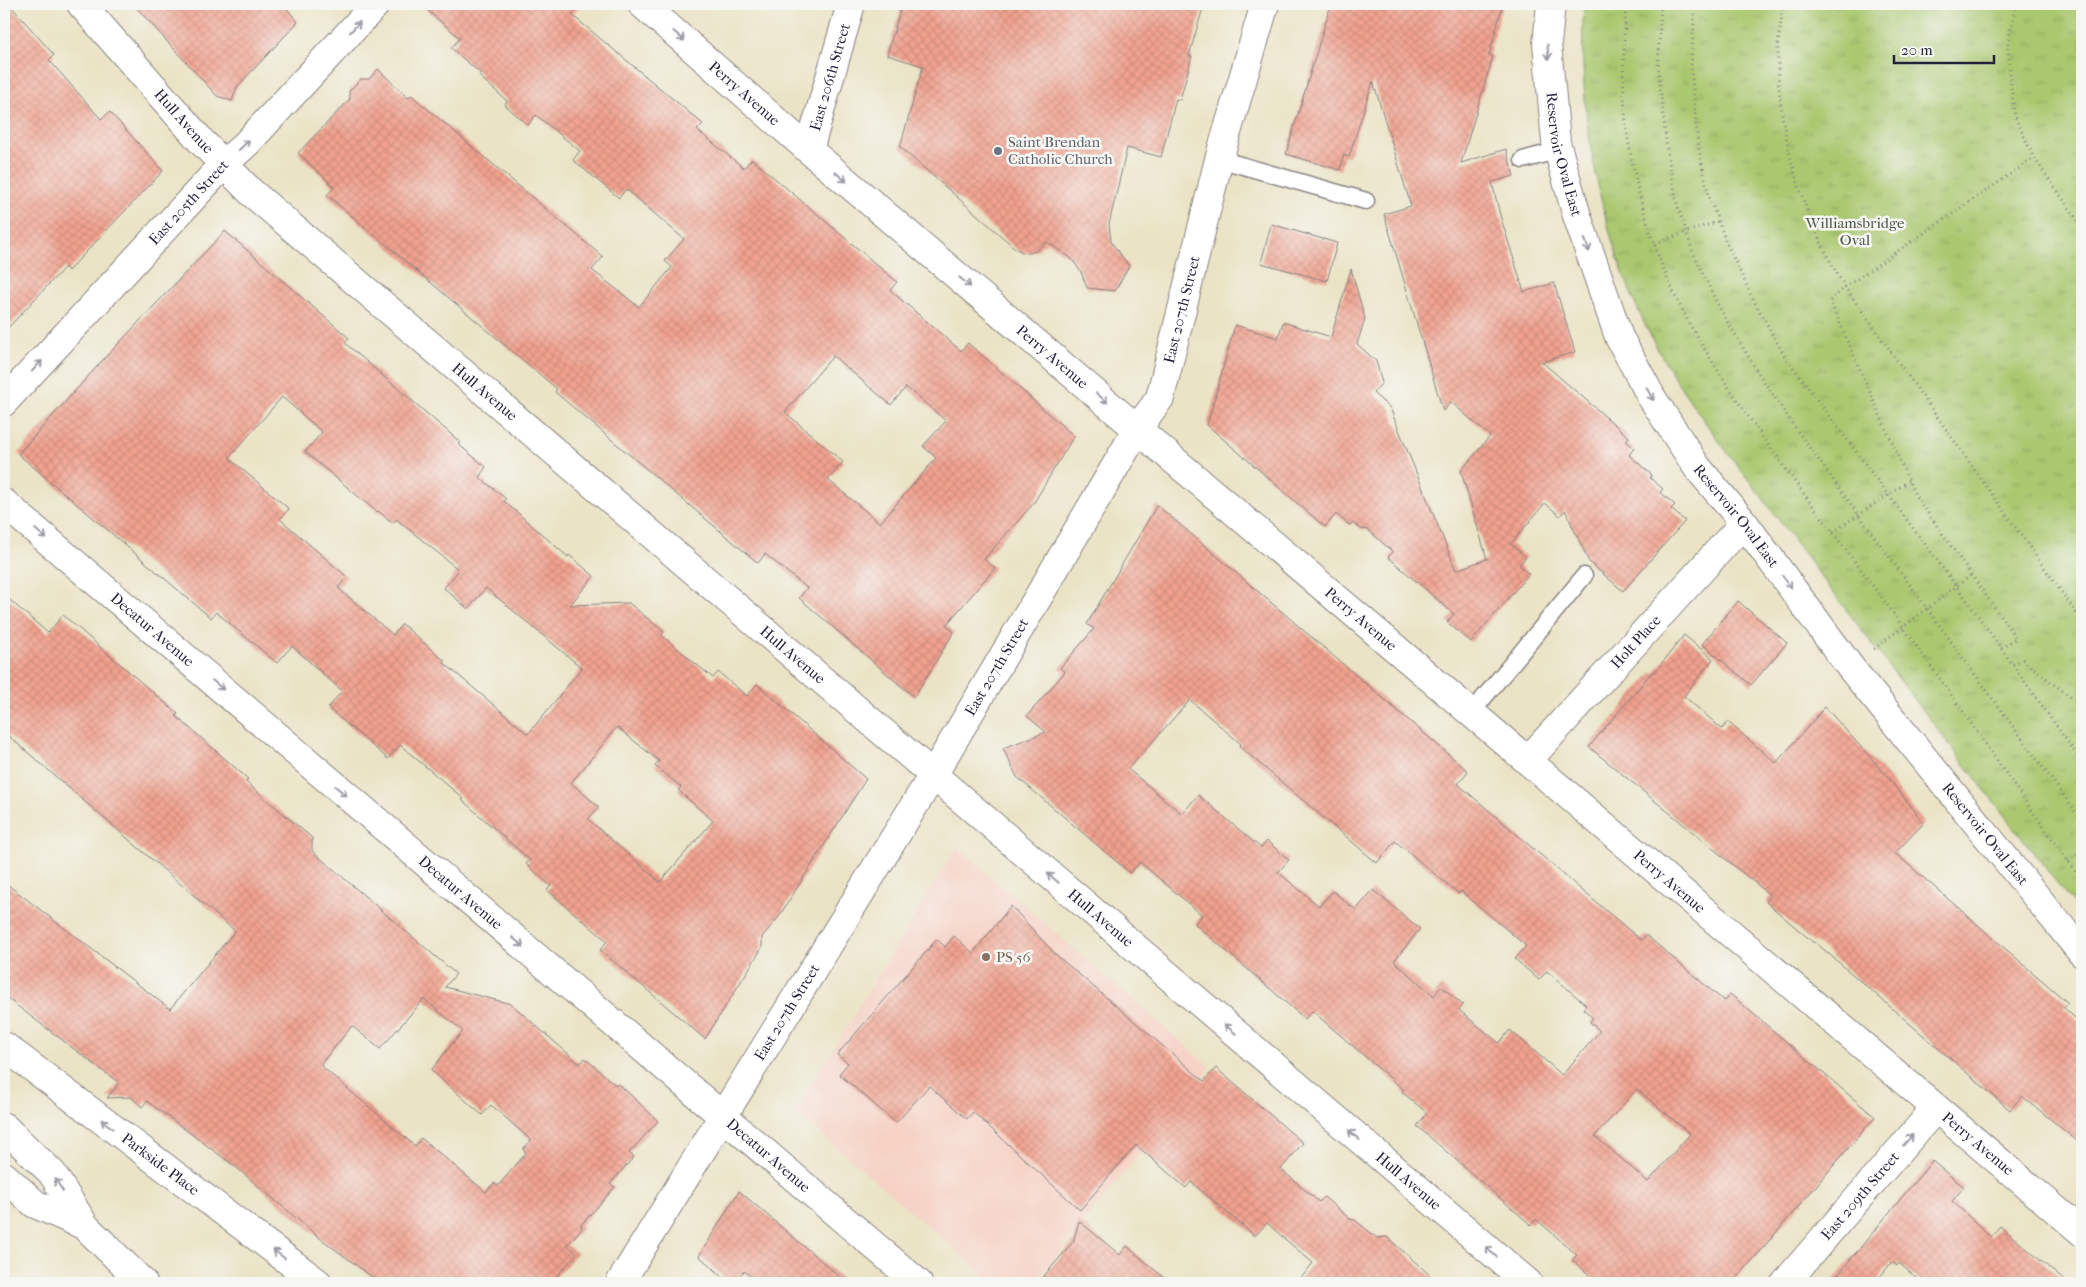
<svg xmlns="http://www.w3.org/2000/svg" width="2086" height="1287" font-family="'IM FELL French Canon',serif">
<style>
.built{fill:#f6d2c5}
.park{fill:url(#park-tufts);stroke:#667556}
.building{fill:url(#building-cross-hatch);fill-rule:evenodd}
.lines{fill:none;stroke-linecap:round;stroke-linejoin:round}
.lane-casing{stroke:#868280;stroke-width:19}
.street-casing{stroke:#868280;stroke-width:30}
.secondary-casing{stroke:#868280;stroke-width:30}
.path{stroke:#868280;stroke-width:3;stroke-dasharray:1 4;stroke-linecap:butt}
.lane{stroke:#fff;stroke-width:16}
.street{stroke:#fff;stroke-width:28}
.secondary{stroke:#fff;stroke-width:28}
.oneway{stroke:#9c9ca7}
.worship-dot{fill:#6b7280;stroke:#f6f6f2;stroke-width:2}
.education-dot{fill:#8d6e63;stroke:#f6f6f2;stroke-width:2}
.labels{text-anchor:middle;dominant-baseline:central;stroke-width:5;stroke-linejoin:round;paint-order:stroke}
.street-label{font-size:15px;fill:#22223b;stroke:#f6f6f2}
.worship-label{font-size:15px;fill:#5b616d;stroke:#f6f6f2;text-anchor:start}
.park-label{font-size:15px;fill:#4b544b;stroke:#f6f6f2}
.education-label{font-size:15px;fill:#785e54;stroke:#f6f6f2;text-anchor:start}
</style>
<defs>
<pattern id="park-tufts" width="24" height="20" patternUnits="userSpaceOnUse" patternTransform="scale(1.25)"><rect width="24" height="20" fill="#aac870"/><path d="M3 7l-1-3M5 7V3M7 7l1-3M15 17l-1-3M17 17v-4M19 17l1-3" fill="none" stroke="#92ac62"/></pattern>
<pattern id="building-cross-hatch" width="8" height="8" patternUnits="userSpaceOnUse" patternTransform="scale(1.25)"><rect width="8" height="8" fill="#f1a28f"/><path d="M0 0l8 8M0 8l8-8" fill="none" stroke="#ce8b7c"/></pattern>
</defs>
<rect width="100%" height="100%" fill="#f6f6f2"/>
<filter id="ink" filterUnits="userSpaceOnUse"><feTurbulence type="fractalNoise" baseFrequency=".02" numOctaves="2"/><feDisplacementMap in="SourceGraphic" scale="10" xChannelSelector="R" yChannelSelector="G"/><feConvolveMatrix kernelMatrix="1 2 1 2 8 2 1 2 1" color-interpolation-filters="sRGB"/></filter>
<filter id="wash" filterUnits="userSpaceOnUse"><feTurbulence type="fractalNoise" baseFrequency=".0096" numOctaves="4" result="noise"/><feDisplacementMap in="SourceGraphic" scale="20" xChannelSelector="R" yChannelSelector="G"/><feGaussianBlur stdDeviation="1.12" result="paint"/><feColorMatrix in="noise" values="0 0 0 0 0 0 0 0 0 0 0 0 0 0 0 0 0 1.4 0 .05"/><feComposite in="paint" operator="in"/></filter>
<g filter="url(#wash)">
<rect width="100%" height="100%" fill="#eae3c5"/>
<path class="built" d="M 957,847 L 1210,1067 L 1034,1283 L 993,1283 L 795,1111 Z"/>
<path class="park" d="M 1584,4 L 2082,4 L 2082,915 C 1980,784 1878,654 1779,520 C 1730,454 1673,388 1639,312 C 1597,219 1577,105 1584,4 Z"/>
<g id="blocks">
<path class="building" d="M 4,4 L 9,4 L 54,55 L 49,60 L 101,119 L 110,112 L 163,171 L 68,271 L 65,267 L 4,332 Z
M 133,4 L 283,4 L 298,22 L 237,87 L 232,101 L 217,96 Z
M 420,4 L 582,4 L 572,15 L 703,124 L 697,130 L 744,168 L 752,159 L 897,282 L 890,290 L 961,351 L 968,343 L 1074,436 L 1033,504 L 984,559 L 995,568 L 946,625 L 954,632 L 914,697 L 799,598 L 807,588 L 765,554 L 758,563 L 555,392 L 557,389 L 327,195 L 334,187 L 298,153 L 350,99 L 349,91 L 361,79 L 369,79 L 378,69 L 408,98 L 411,95 L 603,257 L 592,270 L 639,307 L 672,267 L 665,261 L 684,239 L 626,189 L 619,198 L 573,160 L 580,151 L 536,115 L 528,125 L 505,105 L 507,101 L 479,76 L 481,74 L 451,48 L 460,38 ZM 833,356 L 891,405 L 906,387 L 946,421 L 923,446 L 936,458 L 880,523 L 828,480 L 843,462 L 785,412 Z
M 902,4 L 1204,4 L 1189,56 L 1192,56 L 1180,100 L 1176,99 L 1161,157 L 1127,148 L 1109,224 L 1111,242 L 1129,266 L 1115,291 L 1087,288 L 1081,272 L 1071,258 L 1047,242 L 1036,251 L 1029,253 L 1022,252 L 1015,248 L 900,147 L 923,66 L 887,55 Z
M 1331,4 L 1503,4 L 1489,55 L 1493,56 L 1461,163 L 1506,149 L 1514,176 L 1492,182 L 1500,215 L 1524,292 L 1554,283 L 1575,352 L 1542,362 L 1629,437 L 1626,441 L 1634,448 L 1629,455 L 1652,475 L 1650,478 L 1663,489 L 1660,492 L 1675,505 L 1671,509 L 1685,521 L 1623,591 L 1589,562 L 1565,510 L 1560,516 L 1545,503 L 1511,544 L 1526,557 L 1519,565 L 1529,574 L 1471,642 L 1447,622 L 1454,614 L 1388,557 L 1393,552 L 1368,530 L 1361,529 L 1353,523 L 1349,525 L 1336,514 L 1325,527 L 1207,425 L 1235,325 L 1278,338 L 1283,322 L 1331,337 L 1351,269 L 1365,319 L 1357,344 L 1376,361 L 1382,383 L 1373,393 L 1390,408 L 1456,570 L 1487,559 L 1461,471 L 1490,436 L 1451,402 L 1443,411 L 1384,214 L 1411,206 L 1373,81 L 1349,157 L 1344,155 L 1340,170 L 1286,154 Z
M 1271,224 L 1337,243 L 1327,281 L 1261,263 Z
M 225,231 L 349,338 L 345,343 L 460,442 L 458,444 L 486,467 L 479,477 L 506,499 L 504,501 L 568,557 L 569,555 L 594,576 L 570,605 L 629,603 L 664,632 L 661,635 L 713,678 L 718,672 L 747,696 L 757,684 L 866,779 L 778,918 L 762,937 L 762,948 L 705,1039 L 600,950 L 607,941 L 547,890 L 551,886 L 526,864 L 530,860 L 462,800 L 464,799 L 400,745 L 388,759 L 328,708 L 342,691 L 292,646 L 277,663 L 216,612 L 211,618 L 18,454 L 102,361 ZM 282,397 L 322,432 L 305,452 L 377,512 L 378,511 L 393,523 L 396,519 L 459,570 L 444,588 L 468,609 L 486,588 L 582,668 L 528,734 L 444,663 L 445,661 L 402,624 L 393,635 L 338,588 L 347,577 L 280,519 L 289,509 L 229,458 ZM 617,727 L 659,761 L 655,766 L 681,787 L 678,790 L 713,821 L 660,882 L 588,819 L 599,807 L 571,783 Z
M 1157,505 L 1468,771 L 1458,784 L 1578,887 L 1641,940 L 1646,935 L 1724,1001 L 1730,994 L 1875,1117 L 1733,1283 L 1599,1283 L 1572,1260 L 1577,1255 L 1536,1219 L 1531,1225 L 1417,1126 L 1427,1113 L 1402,1092 L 1404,1090 L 1312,1011 L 1305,1019 L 1195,924 L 1202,915 L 1140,862 L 1130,873 L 1017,777 L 1003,748 L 1046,732 L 1027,716 L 1065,672 L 1060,668 L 1094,629 L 1087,624 ZM 1190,700 L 1241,744 L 1239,746 L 1377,863 L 1395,841 L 1459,894 L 1461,891 L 1526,946 L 1515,959 L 1539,980 L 1547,971 L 1586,1005 L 1583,1009 L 1593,1018 L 1590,1022 L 1600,1031 L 1562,1075 L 1510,1030 L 1499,1043 L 1459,1010 L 1463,1005 L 1441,986 L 1434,996 L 1394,961 L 1420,929 L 1373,890 L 1356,910 L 1333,891 L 1319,906 L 1278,872 L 1289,860 L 1267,841 L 1261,848 L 1198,795 L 1182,814 L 1128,769 ZM 1637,1089 L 1690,1134 L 1648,1182 L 1595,1136 Z
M 4,595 L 48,633 L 63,615 L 178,714 L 176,716 L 248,779 L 246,782 L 312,838 L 312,851 L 456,974 L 445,987 L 511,1004 L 580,1064 L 585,1058 L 614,1084 L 620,1085 L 658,1121 L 629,1153 L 634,1157 L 610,1184 L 615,1187 L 581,1225 L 582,1228 L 567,1245 L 577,1253 L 551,1283 L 380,1283 L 316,1235 L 237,1168 L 147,1101 L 142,1107 L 131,1097 L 107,1098 L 119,1083 L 4,996 L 4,882 L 170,1009 L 235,931 L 4,732 ZM 424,999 L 463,1031 L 431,1070 L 482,1115 L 491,1105 L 531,1140 L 523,1149 L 526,1153 L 498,1186 L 494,1183 L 486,1192 L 421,1138 L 415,1146 L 320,1065 L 352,1026 L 380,1049 Z
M 1738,601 L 1787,643 L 1751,685 L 1702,644 Z
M 1684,635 L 1713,659 L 1684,696 L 1722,729 L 1728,722 L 1776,763 L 1825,707 L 1887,776 L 1924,823 L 1895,853 L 2068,1003 L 2064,1008 L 2082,1024 L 2082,1145 L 2022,1096 L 2010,1110 L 1815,942 L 1814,943 L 1766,902 L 1771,896 L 1589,747 L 1652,672 L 1654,673 Z
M 1011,906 L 1055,954 L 1204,1081 L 1216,1068 L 1303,1143 L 1281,1169 L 1319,1202 L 1324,1197 L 1350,1219 L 1355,1220 L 1377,1238 L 1387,1237 L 1439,1283 L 1297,1283 L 1313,1263 L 1286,1240 L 1267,1223 L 1255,1236 L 1191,1182 L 1186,1188 L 1136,1145 L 1080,1210 L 973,1112 L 967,1119 L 929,1086 L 896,1123 L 839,1074 L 848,1063 L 837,1055 L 937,939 L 945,947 L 954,936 L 973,953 Z
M 1932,1161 L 1964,1187 L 1952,1201 L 1991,1237 L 2000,1226 L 2067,1283 L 1922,1283 L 1899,1263 L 1897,1266 L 1892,1262 L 1875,1283 L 1831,1283 Z
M 739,1191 L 847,1283 L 759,1283 L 744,1271 L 733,1283 L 730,1283 L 699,1256 Z
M 1079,1221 L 1120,1255 L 1127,1246 L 1170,1283 L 1038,1283 L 1073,1242 Z"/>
</g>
</g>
<g filter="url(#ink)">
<use href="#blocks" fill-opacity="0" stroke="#868280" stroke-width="1"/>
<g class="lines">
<defs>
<path id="lane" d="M 1219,159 L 1366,201
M 1523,160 L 1559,150
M 1472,712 L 1584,576"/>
<g id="street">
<path id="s1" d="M 81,4 L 201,141 L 252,193 L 1528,1283"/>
<path id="s2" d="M 642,4 L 809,150 L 2082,1232"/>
<path id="s3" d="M 1551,4 L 1547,44 L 1556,142 L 1577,216 L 1619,337 L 1652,398 L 1697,467 L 1744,523 L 1850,667 L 2082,953"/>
<path id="s4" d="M 809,150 L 851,4"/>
<path id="s5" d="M 4,402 L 224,164 L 247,143 L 376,4"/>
<path id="s6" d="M 4,503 L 918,1283"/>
<path id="s7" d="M 1528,760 L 1744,523"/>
<path id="s8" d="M 4,1046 L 318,1283"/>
<path id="s9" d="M 620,1283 L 933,775 L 1138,428 L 1160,398 L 1219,159 L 1265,4"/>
<path id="s10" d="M 1785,1283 L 1935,1109"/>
</g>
<path id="secondary" d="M 4,1127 L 52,1173 L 85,1226 L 143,1283
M 4,1176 L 35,1204 L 85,1226"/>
</defs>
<use href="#lane" class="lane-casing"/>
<use href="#street" class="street-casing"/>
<use href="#secondary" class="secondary-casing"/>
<path class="path" d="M 1626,4 C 1623,54 1621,106 1631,156 C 1642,214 1662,276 1692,328 C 1748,424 1819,513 1885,602 C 1952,694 2015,789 2082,880
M 1661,4 L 1658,66 L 1667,150 L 1677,204 L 1694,255 L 1721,311 L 1757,371 L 1796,429 L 2082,821
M 1695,4 L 1691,66 L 1698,145 L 1709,197 L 1726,242 L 1751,295 L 1784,355 L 1971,606 L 2082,762
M 1784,4 C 1782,17 1779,32 1778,45 C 1776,131 1801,215 1845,287 L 2082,621
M 2016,4 L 2008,43 L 2011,86 L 2015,117 L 2034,158 L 2082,226
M 1655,243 L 1719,221
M 1833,532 L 1909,481
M 2001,648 L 2016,638 L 1915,495 L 1830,301 L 1845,287 L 2034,158
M 1874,649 L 1971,575
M 2013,664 L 2023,660 L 2082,706
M 2068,861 L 2082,852"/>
<use href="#lane" class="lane"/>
<use href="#street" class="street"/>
<use href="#secondary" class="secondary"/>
</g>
<defs><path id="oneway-shaft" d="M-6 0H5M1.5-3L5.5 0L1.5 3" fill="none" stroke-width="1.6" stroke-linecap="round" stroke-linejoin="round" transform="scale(1.25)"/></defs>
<g class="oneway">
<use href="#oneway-shaft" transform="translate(355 27) rotate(-47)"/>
<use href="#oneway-shaft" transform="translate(679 36) rotate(41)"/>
<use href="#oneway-shaft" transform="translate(1548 52) rotate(85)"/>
<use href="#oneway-shaft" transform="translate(244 145) rotate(-44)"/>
<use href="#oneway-shaft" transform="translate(841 177) rotate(40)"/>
<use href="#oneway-shaft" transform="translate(1587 245) rotate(71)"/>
<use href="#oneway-shaft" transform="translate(965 282) rotate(40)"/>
<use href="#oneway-shaft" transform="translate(37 366) rotate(-47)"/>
<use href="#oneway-shaft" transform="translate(1650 394) rotate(61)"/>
<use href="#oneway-shaft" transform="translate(1102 398) rotate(40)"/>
<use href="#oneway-shaft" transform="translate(41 534) rotate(40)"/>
<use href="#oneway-shaft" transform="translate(1787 582) rotate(53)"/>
<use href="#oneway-shaft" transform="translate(218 685) rotate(40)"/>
<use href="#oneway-shaft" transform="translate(341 791) rotate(40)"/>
<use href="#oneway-shaft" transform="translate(1053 878) rotate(-140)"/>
<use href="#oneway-shaft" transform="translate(518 942) rotate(40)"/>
<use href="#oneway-shaft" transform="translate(1230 1029) rotate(-140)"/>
<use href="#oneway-shaft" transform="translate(107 1124) rotate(-143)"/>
<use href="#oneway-shaft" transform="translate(1354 1135) rotate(-139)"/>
<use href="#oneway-shaft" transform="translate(1908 1140) rotate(-48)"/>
<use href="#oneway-shaft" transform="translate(59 1185) rotate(-123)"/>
<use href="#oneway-shaft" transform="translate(1491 1252) rotate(-139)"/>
<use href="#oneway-shaft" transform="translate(279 1254) rotate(-143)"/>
</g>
</g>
<circle class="worship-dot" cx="998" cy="151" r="5"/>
<circle class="education-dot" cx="986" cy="957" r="5"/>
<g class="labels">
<g class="street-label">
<text stroke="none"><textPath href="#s4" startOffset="76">East 206th Street</textPath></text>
<text stroke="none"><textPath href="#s2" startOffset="136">Perry Avenue</textPath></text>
<text stroke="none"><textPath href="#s1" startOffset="156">Hull Avenue</textPath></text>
<text stroke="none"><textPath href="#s3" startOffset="152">Reservoir Oval East</textPath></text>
<text stroke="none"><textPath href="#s5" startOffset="272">East 205th Street</textPath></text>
<text stroke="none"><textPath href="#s9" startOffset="1128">East 207th Street</textPath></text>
<text stroke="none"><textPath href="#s2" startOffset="541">Perry Avenue</textPath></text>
<text stroke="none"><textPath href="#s1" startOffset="561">Hull Avenue</textPath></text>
<text stroke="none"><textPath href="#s3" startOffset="558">Reservoir Oval East</textPath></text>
<text stroke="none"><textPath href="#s2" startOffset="946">Perry Avenue</textPath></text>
<text stroke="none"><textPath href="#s6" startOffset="195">Decatur Avenue</textPath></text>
<text stroke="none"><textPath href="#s7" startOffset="160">Holt Place</textPath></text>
<text stroke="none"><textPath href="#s1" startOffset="966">Hull Avenue</textPath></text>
<text stroke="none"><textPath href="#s9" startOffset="722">East 207th Street</textPath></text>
<text stroke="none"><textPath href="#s3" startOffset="962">Reservoir Oval East</textPath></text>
<text stroke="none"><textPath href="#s2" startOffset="1351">Perry Avenue</textPath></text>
<text stroke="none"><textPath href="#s6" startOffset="600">Decatur Avenue</textPath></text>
<text stroke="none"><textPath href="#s1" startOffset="1371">Hull Avenue</textPath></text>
<text stroke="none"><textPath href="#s9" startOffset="318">East 207th Street</textPath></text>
<text stroke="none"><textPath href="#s2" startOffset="1756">Perry Avenue</textPath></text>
<text stroke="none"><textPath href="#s6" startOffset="1005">Decatur Avenue</textPath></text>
<text stroke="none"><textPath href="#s8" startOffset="196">Parkside Place</textPath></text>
<text stroke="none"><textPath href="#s1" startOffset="1776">Hull Avenue</textPath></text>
<text stroke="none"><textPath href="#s10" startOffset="115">East 209th Street</textPath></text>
</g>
<g class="worship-label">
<text x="1008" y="142">Saint Brendan<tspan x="1008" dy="17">Catholic Church</tspan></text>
</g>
<g class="park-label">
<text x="1855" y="223">Williamsbridge<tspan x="1855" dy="17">Oval</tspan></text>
</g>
<g class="education-label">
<text x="996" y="957">PS 56</text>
</g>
</g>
<rect width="2086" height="1287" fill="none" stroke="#f6f6f2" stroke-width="20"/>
<path d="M1894 55v8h100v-8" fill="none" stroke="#22223b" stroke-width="2.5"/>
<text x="1901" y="55" font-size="15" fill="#22223b" stroke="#f6f6f2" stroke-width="4" paint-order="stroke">20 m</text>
</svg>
